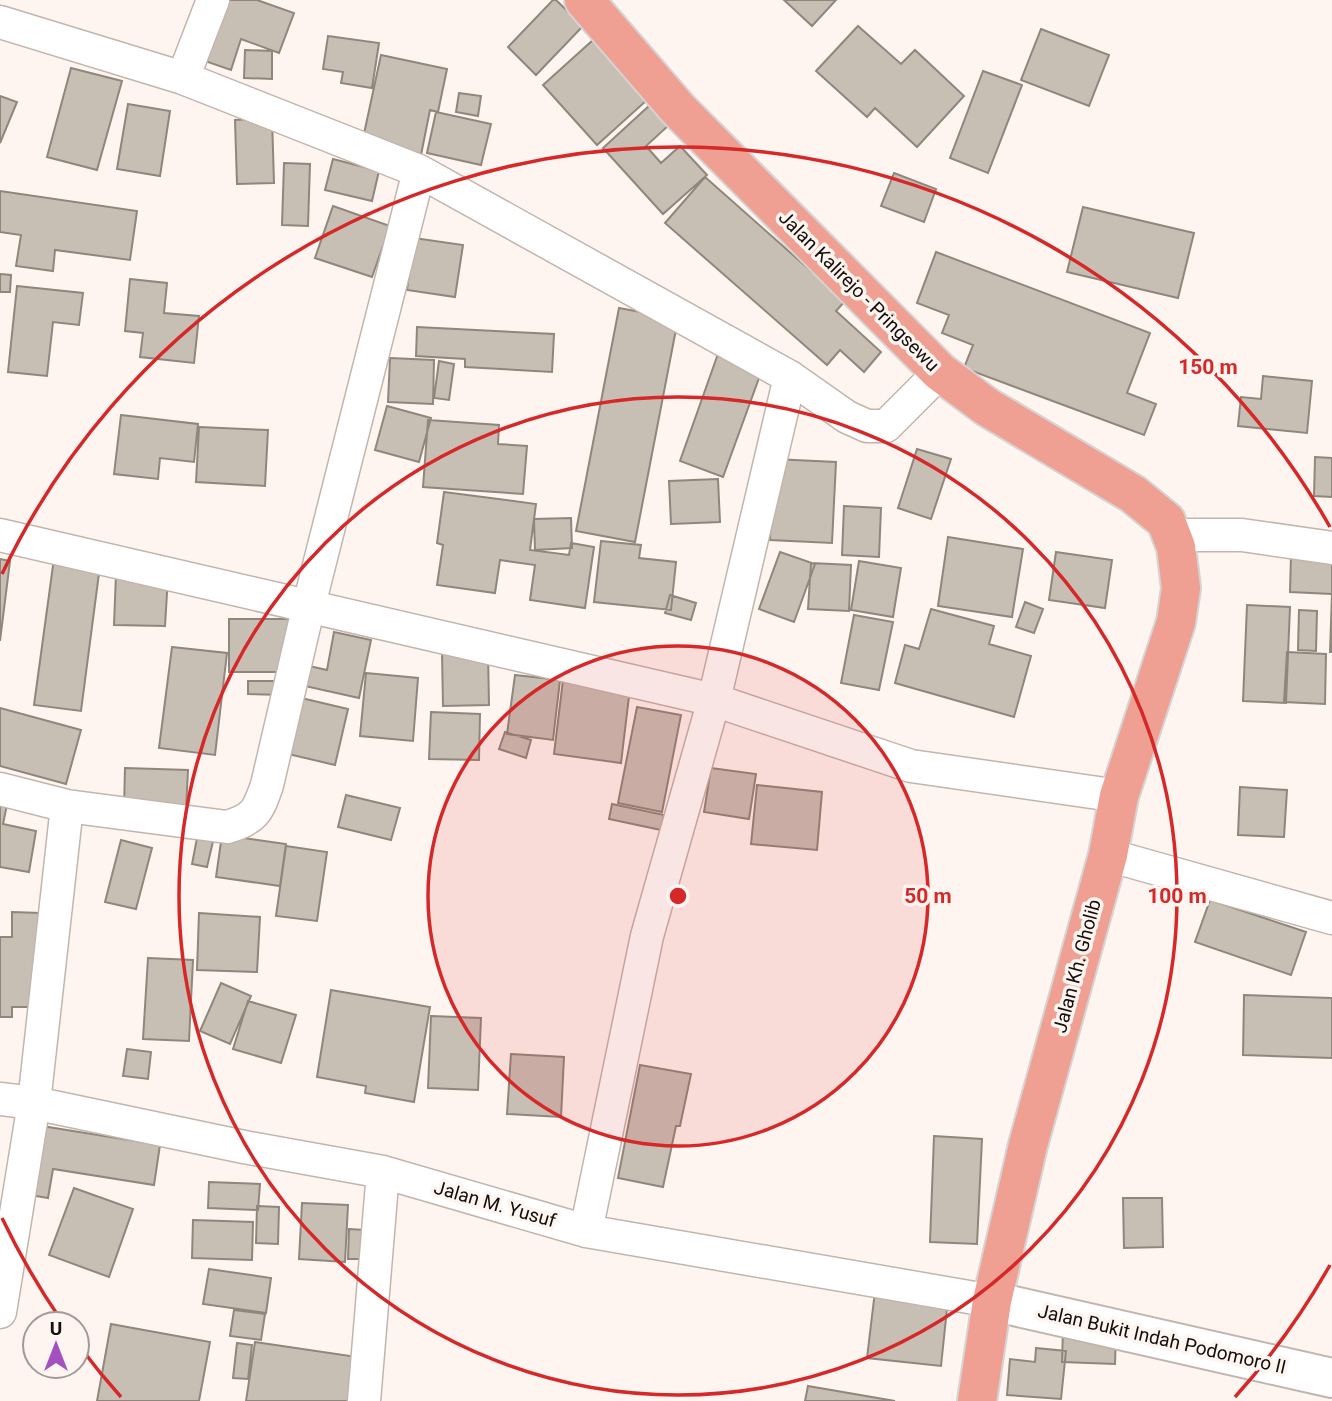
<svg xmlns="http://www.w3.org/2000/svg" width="1332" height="1401" font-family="Roboto,sans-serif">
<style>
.building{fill:#c8bfb4;stroke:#8f877c;stroke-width:2}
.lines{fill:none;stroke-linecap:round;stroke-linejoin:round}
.minor-casing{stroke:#c3b5ae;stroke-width:35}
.tertiary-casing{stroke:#c3b5ae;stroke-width:42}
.primary-casing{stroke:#d5d4d3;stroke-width:42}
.minor{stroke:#fff;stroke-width:32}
.tertiary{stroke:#fff;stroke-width:38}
.primary{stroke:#efa092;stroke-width:38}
.ring{fill:none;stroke:#d62828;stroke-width:3.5}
.labels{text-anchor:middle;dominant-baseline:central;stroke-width:7;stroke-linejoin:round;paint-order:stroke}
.street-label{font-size:19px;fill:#140f0c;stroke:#fef5f1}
.centre{fill:#d62828;stroke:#fef5f1;stroke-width:3.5}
.ring-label{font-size:21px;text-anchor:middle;font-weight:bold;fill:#d62828;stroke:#fef5f1;stroke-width:7;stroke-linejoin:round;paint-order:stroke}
</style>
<rect width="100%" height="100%" fill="#fef5f1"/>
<path class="building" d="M 220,0 L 257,0 L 294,13 L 279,53 L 241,39 L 231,70 L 199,59 Z
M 553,0 L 556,0 L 583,26 L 536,75 L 508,47 Z
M 784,0 L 836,0 L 812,26 Z
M 858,26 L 901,64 L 915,50 L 964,96 L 917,147 L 875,108 L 867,117 L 816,71 Z
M 1041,29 L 1109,55 L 1089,106 L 1021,80 Z
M 328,36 L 379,43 L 372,88 L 341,83 L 343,72 L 323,69 Z
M 593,40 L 647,100 L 597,145 L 543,85 Z
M 245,50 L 272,51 L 272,79 L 244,78 Z
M 381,55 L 447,69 L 438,112 L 430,110 L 421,155 L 362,143 Z
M 71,68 L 122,81 L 97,170 L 47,157 Z
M 983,71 L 1022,85 L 988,173 L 950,158 Z
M 459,93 L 481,96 L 478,116 L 456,112 Z
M 662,94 L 681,114 L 646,146 L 661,163 L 680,146 L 707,175 L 663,214 L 603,148 Z
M 0,96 L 17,102 L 0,143 Z
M 128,104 L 170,111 L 160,176 L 117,169 Z
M 436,112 L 491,124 L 481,165 L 427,153 Z
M 272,118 L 274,183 L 237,184 L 235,120 Z
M 333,159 L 379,171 L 372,201 L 325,190 Z
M 284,163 L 310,164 L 308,226 L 282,225 Z
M 894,173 L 936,189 L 924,222 L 881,206 Z
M 705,177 L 845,301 L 836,311 L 881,352 L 864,372 L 840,350 L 827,365 L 665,223 Z
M 0,191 L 137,211 L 130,260 L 55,250 L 53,271 L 16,266 L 21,235 L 0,232 Z
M 333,206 L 390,226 L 372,277 L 315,258 Z
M 1083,207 L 1194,233 L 1178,298 L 1067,272 Z
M 414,238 L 463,245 L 455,297 L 407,290 Z
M 936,252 L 1150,333 L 1127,393 L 1156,404 L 1144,435 L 964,368 L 973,345 L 942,333 L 949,315 L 917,303 Z
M 0,274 L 11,275 L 10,292 L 0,292 Z
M 130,279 L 167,283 L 164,313 L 199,316 L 194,363 L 140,357 L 143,333 L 125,331 Z
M 17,286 L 83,293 L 79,325 L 53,322 L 47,376 L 8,372 Z
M 619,308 L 678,319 L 635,542 L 576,531 Z
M 417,327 L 554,334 L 552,372 L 465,367 L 465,359 L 416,356 Z
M 719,351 L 763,367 L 723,477 L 680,461 Z
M 390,358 L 434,360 L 433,404 L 388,402 Z
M 439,361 L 454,364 L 449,400 L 434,398 Z
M 1263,376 L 1312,381 L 1307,433 L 1238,426 L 1241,397 L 1261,399 Z
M 387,406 L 431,418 L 419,462 L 375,450 Z
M 121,415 L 198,424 L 194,462 L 160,458 L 158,479 L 114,474 Z
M 428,420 L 499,425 L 498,444 L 527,446 L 523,494 L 423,487 Z
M 199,427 L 268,430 L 265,486 L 196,482 Z
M 917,449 L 951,459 L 931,519 L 898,508 Z
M 1315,457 L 1332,458 L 1332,497 L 1314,496 Z
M 773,459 L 836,462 L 832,543 L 770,540 Z
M 718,479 L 720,522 L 671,524 L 669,481 Z
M 444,492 L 536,504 L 530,550 L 569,555 L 571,543 L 594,547 L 585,608 L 530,600 L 535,565 L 500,560 L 495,593 L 437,585 L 443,545 L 437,543 Z
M 844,506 L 881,508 L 879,557 L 842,555 Z
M 571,518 L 572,548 L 535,550 L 534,519 Z
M 948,537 L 1023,549 L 1012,617 L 938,606 Z
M 601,541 L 641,545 L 639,558 L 676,562 L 671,610 L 594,602 Z
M 55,551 L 101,558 L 81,711 L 34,705 Z
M 780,552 L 815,564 L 794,622 L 759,609 Z
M 1056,552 L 1112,560 L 1105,608 L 1049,600 Z
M 1291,555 L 1332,556 L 1332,652 L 1330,652 L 1332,594 L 1290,592 Z
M 0,559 L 10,561 L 0,641 Z
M 859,561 L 901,568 L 893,617 L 851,610 Z
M 811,563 L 851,565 L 849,611 L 808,609 Z
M 116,574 L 168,577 L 165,626 L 114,625 Z
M 670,595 L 696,603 L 691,620 L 665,613 Z
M 1025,602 L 1043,609 L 1034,633 L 1016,627 Z
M 1247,605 L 1290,607 L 1286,703 L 1243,701 Z
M 931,609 L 994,626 L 989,644 L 1031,656 L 1014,717 L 895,683 L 905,645 L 919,649 Z
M 1299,610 L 1317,611 L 1316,651 L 1298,650 Z
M 854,615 L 893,622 L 879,690 L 841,683 Z
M 229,619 L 289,619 L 289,672 L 229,672 Z
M 334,632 L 371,640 L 359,698 L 305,686 L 309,666 L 327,670 Z
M 172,647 L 227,653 L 215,755 L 159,748 Z
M 488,652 L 489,705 L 443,706 L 442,653 Z
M 1287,652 L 1326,654 L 1325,704 L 1284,702 Z
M 366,673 L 418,678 L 413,741 L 360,736 Z
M 515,675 L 560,680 L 553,740 L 507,734 Z
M 563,680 L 630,688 L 621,763 L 554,754 Z
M 248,681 L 286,681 L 285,695 L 248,694 Z
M 297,697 L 348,709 L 335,765 L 284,753 Z
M 637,707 L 681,715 L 662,812 L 618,803 Z
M 0,708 L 81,730 L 66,784 L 0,766 Z
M 431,712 L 480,714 L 479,760 L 429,759 Z
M 505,732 L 531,740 L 526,758 L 499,749 Z
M 125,768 L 188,770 L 186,810 L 124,808 Z
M 711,768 L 756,774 L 749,819 L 704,812 Z
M 757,785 L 822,792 L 817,850 L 751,844 Z
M 1240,787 L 1287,790 L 1284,837 L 1238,835 Z
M 0,793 L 9,795 L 3,824 L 36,831 L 29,872 L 0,867 Z
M 346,795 L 400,808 L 391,840 L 338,827 Z
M 612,804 L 664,815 L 661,830 L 609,819 Z
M 198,833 L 214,837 L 207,867 L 192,864 Z
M 222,835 L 286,844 L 280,886 L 216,877 Z
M 121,840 L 152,848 L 136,909 L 105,902 Z
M 286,846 L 327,852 L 317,921 L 276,916 Z
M 1210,900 L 1306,932 L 1291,975 L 1195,942 Z
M 12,912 L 40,913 L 38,1007 L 12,1007 L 12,1017 L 0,1017 L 0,937 L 12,937 Z
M 199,913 L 260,917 L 257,972 L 197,970 Z
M 148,958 L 193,960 L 189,1041 L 143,1039 Z
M 221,983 L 251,996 L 230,1044 L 200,1031 Z
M 331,990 L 430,1007 L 414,1102 L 365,1093 L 366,1086 L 317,1077 Z
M 1244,995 L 1332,998 L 1332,1058 L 1243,1055 Z
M 248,1001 L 296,1015 L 281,1063 L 233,1049 Z
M 431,1016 L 481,1018 L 478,1090 L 428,1088 Z
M 127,1049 L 151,1052 L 148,1079 L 123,1076 Z
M 511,1054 L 564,1057 L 561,1117 L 507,1114 Z
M 640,1065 L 691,1074 L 680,1126 L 676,1126 L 663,1187 L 618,1178 Z
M 42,1126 L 160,1145 L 154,1185 L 53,1169 L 48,1198 L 30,1195 Z
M 934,1136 L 982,1139 L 977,1244 L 930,1242 Z
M 209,1182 L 260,1184 L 258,1210 L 208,1208 Z
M 74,1188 L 133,1209 L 109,1277 L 49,1255 Z
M 1123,1198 L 1162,1198 L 1163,1247 L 1124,1248 Z
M 302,1203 L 348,1205 L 345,1262 L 299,1259 Z
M 257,1206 L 279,1207 L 278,1244 L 256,1243 Z
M 193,1220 L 253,1222 L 252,1260 L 192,1258 Z
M 349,1229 L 364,1230 L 362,1259 L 348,1259 Z
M 209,1269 L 271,1278 L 266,1313 L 203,1304 Z
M 875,1291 L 948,1299 L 941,1366 L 867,1358 Z
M 234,1310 L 265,1314 L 261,1340 L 230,1336 Z
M 111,1324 L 210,1342 L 199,1401 L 97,1401 Z
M 1063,1330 L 1116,1331 L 1115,1364 L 1062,1362 Z
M 255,1342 L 364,1358 L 357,1401 L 246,1401 Z
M 237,1343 L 252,1345 L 248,1379 L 233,1378 Z
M 1036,1348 L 1066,1351 L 1061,1399 L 1007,1395 L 1010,1359 L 1035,1362 Z
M 808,1386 L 895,1401 L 805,1401 Z"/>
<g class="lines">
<defs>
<path id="minor" d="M 0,22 L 183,78 L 419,171 L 790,377 L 847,417 L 867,426 L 886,426 L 940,372
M 183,78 L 213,0
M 0,535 L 714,700 L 911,766 L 1119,796
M 1171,535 L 1242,535 L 1332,548
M 0,789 L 67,806 L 227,827 C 255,819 258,811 267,785 L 309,605 L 419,171
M 1108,855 L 1332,918
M 0,1099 L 34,1103 L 244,1147 L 383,1172 L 586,1231 L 992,1301
M 586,1231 L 647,936 L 714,700 L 790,377
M 0,1312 L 34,1103 L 67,806
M 364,1401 L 383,1172"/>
<path id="tertiary" d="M 992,1301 L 1332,1378"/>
<path id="primary" d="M 584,0 L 678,109 L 940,372 L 987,407 L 1133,494 L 1166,521 L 1176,547 L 1181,588 L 1176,622 L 1119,796 L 1108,855 L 1028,1145 L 992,1301 L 977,1401"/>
</defs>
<use href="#minor" class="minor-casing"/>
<use href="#tertiary" class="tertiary-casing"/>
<use href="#primary" class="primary-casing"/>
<use href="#minor" class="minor"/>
<use href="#tertiary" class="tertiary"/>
<use href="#primary" class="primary"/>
</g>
<circle cx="678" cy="896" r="250" fill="#d62828" fill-opacity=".12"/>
<g class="ring">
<circle cx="678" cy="896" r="250"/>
<circle cx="678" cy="896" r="499"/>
<path d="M1330 1265A749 749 0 0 1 1235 1397M121 1397A749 749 0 0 1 80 1347M61 1320A749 749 0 0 1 2 1218M2 574A749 749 0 0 1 1330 527"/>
</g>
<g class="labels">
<g class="street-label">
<text transform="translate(859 291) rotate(45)">Jalan Kalirejo - Pringsewu</text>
<text transform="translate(1077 966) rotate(-75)">Jalan Kh. Gholib</text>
<text transform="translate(495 1204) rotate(16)">Jalan M. Yusuf</text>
<text transform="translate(1162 1339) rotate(13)">Jalan Bukit Indah Podomoro II</text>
</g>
</g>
<circle cx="678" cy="896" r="10" class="centre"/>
<g class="ring-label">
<text x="1208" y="374">150 m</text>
<text x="928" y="903">50 m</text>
<text x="1177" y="903">100 m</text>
</g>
<g transform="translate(56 1345)"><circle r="33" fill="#fef5f1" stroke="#a09995" stroke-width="2"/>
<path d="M0-5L12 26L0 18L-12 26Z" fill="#a451c0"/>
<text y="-10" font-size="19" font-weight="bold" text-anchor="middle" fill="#140f0c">U</text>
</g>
</svg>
